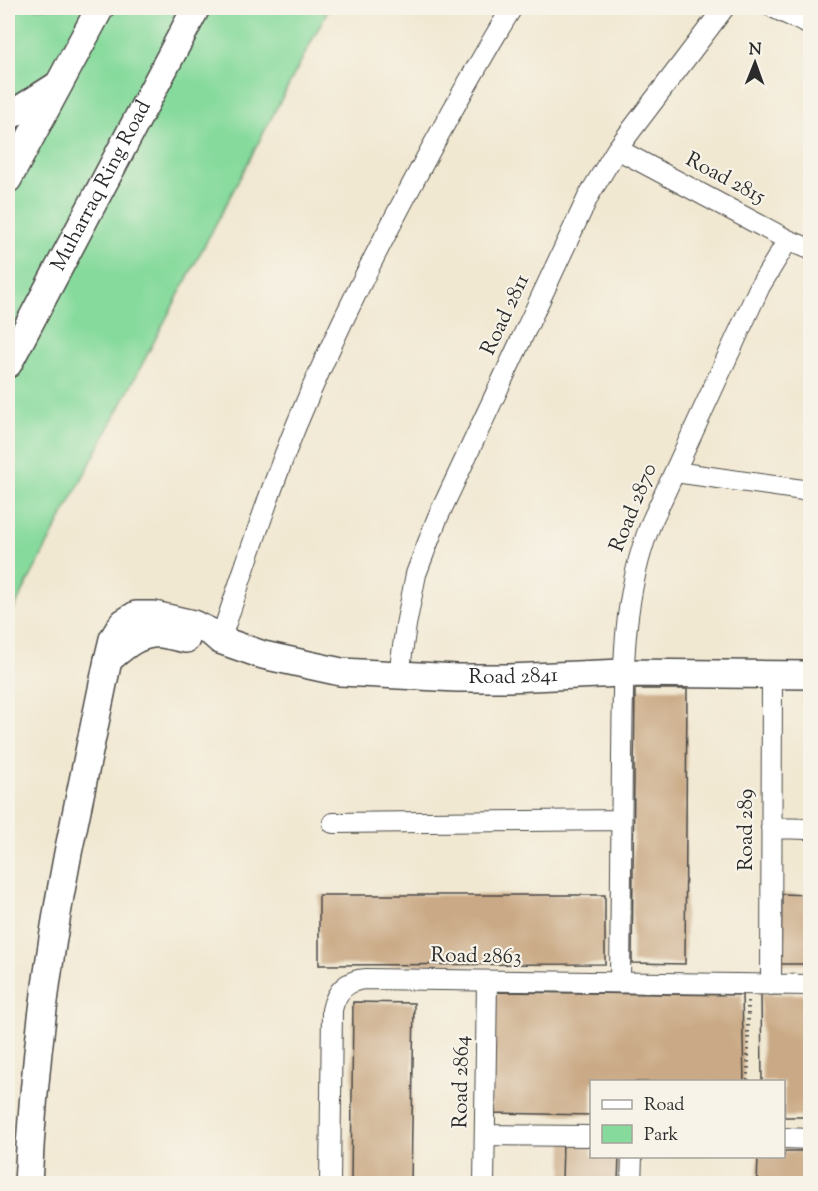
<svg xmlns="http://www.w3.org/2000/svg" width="818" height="1191" font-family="'Sorts Mill Goudy',serif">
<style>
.green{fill:#86da9c;stroke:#588264;stroke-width:1.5}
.building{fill:#caaa86}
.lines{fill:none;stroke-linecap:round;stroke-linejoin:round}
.street-casing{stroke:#494744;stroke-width:22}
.secondary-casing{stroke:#494744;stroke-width:30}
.path{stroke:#494744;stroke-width:4;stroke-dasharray:1.5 4.5;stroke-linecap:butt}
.street{stroke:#fff;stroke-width:20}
.secondary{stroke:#fff;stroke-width:27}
.labels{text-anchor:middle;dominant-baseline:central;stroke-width:4.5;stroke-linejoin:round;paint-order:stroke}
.street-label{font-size:21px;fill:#2b2b2b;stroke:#f7f3e8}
</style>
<rect width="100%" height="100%" fill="#f7f3e8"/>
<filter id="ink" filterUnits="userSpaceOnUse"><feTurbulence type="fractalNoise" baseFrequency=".0167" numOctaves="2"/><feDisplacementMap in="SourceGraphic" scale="12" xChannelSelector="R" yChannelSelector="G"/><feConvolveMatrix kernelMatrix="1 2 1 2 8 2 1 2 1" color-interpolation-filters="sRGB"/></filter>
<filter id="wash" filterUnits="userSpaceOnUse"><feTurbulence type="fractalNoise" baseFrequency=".008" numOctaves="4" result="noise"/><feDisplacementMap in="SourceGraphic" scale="24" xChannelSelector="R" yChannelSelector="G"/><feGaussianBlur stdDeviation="1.35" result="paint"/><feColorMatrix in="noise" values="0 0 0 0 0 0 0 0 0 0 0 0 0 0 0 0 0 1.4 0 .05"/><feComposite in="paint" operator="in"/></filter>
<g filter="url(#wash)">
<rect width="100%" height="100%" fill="#f1e8d2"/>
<path class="green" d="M 8,8 L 329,8 L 8,620 Z"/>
<g id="blocks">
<path class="building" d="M 635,689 L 687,689 L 685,964 L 632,963 Z
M 782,894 L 810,895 L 810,964 L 781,964 Z
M 319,895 L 605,895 L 605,964 L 319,965 Z
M 492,992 L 742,995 L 744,1082 L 592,1082 L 592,1115 L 490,1113 Z
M 761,994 L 810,994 L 810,1117 L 784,1117 L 784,1082 L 762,1082 Z
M 353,1002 L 414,1003 L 411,1184 L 351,1184 Z
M 563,1137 L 592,1138 L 592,1156 L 619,1156 L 618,1184 L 562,1184 Z
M 784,1151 L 810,1151 L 810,1184 L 757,1184 L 758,1156 L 784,1156 Z"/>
</g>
</g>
<g filter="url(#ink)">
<use href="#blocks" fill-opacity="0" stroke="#494744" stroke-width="1.5"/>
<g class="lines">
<defs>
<path id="street" d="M 774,8 L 810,25
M 617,149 L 788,240 L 810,249
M 675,472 L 810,491
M 220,640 C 245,569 267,496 296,426 C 335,331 382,240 431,149 C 457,102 483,54 512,8
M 399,675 L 406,625 L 416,574 L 437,519 L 589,195 L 617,149 L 724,8
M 333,823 L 621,820
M 771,828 L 810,829
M 620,983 C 620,908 621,833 622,758 C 623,679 621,598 651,523 L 760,286 L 788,240
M 771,985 L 772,675
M 485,1135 L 592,1136
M 784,1138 L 810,1139
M 330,1184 L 332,1010 C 336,991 347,980 366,979 L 810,985
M 484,1184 L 487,981
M 631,1184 L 632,1156"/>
<g id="secondary">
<path d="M 8,117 L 58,85"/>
<path d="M 8,179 L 100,8"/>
<path id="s1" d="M 8,364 L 196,8"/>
<path d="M 108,660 C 124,646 139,632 162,634 C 170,635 178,638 186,639"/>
<path id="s2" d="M 28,1184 C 33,1073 47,961 68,853 C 81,788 95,724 108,660 L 113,639 L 123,623 L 136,615 L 154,615 L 193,624 L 212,633 L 220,640 L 263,655 L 341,672 L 457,678 L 509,678 L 622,673 L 810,675"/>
</g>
</defs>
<use href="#street" class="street-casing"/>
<use href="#secondary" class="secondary-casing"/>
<path class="path" d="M 748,1001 L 748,1082"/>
<use href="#street" class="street"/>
<use href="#secondary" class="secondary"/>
</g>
</g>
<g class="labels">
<g class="street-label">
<text transform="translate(725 179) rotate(28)">Road 2815</text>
<text stroke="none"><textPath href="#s1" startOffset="201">Muharraq Ring Road</textPath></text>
<text transform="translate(506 315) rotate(-65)">Road 2811</text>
<text transform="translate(634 508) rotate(-68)">Road 2870</text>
<text stroke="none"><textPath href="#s2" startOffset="974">Road 2841</textPath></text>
<text transform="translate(747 830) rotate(-90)">Road 289</text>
<text transform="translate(476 957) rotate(1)">Road 2863</text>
<text transform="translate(462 1082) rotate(-89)">Road 2864</text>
</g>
</g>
<rect width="818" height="1191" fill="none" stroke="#f7f3e8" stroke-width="30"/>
<rect x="590" y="1080" width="195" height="78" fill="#f7f3e8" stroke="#a5a39c" stroke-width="1.5"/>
<rect x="602" y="1100" width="30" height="9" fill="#ffffff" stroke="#a5a39c" stroke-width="1.5"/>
<text x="644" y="1110" font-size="18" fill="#2b2b2b">Road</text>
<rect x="602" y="1125" width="30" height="18" fill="#86da9c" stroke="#a5a39c" stroke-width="1.5"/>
<text x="644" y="1140" font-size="18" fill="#2b2b2b">Park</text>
<g transform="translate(755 63) rotate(1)" stroke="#f7f3e8" stroke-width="4.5" paint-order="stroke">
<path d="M0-4.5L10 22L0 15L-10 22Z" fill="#2b2b2b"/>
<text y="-9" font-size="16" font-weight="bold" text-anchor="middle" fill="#2b2b2b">N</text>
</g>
</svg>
